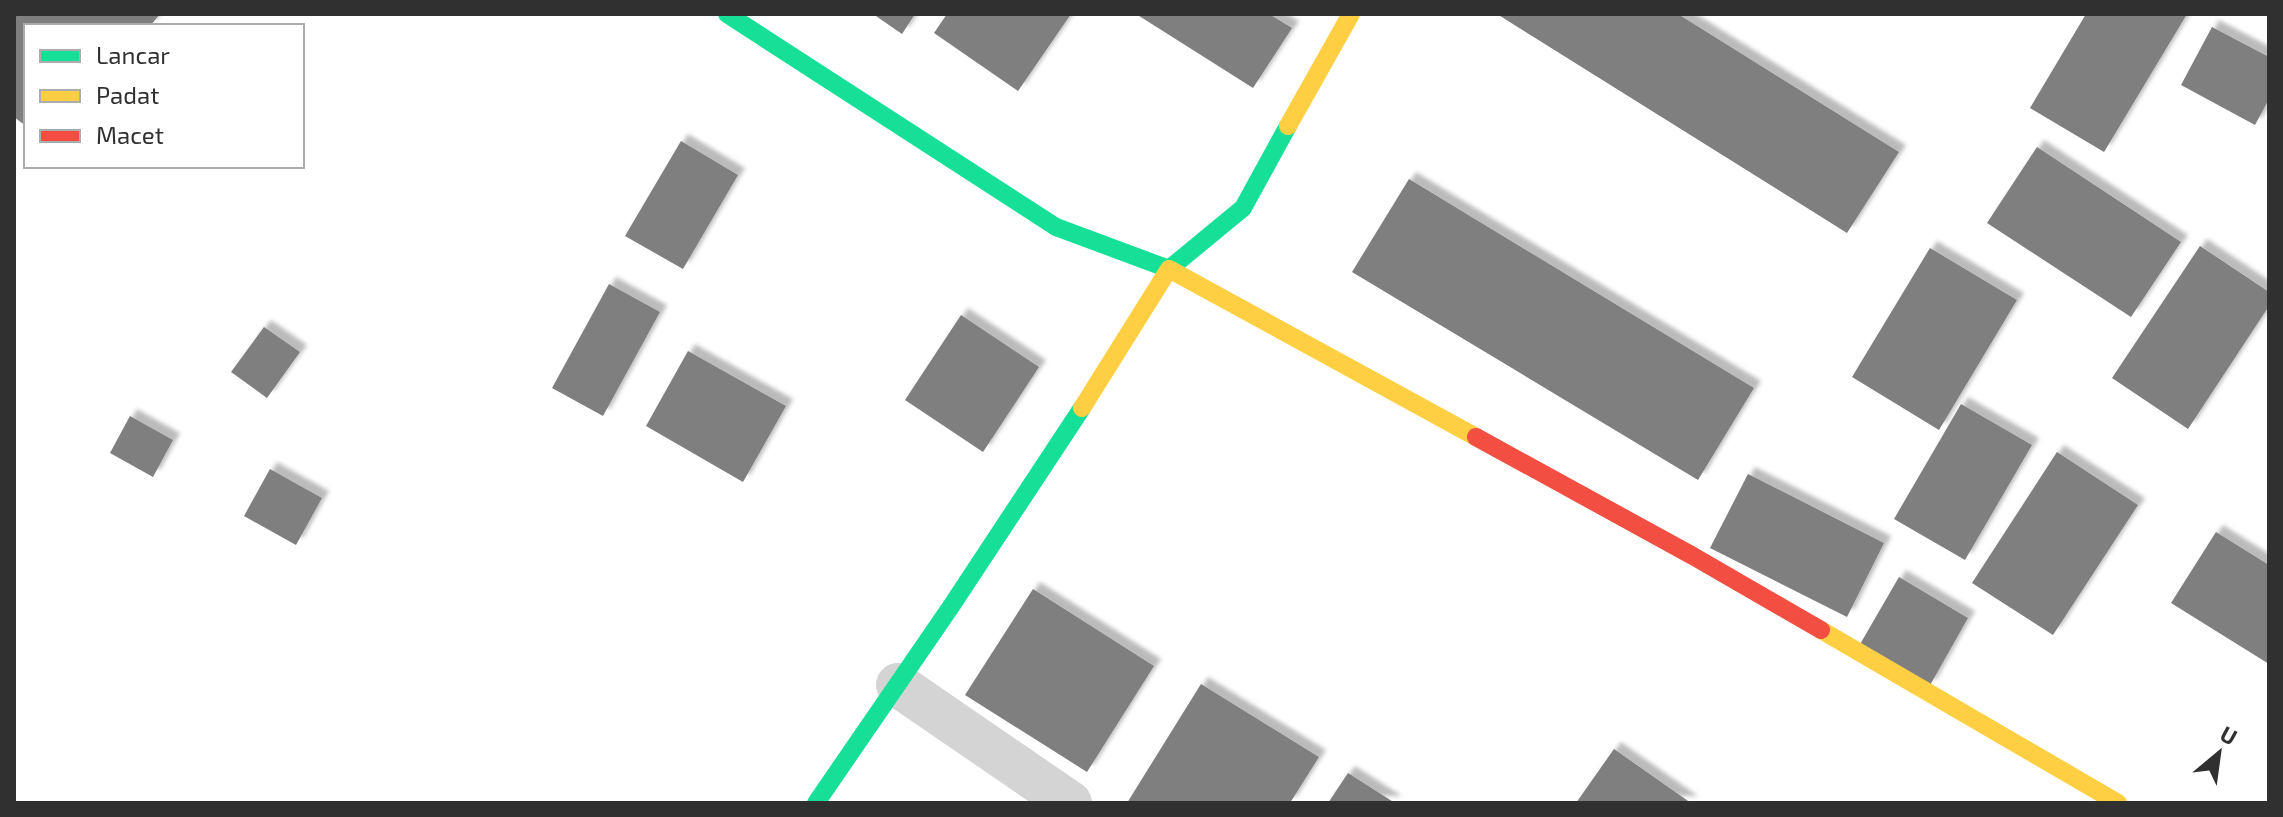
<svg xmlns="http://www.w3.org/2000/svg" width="2283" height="817" font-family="'Exo 2',sans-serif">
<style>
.building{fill:#7f7f7f;filter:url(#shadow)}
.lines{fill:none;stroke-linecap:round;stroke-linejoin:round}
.street{stroke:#d4d4d4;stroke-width:44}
.fast{stroke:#16e098;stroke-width:18}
.slow{stroke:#ffcf43;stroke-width:18}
.jam{stroke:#f24e42;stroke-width:18}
</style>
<defs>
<filter id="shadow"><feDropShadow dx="7" dy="-7" stdDeviation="2" flood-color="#0004"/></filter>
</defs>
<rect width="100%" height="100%" fill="#fff"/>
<path class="building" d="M 14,14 L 160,14 L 150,26 L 26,26 L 26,126 L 14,117 Z
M 873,14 L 915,14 L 902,34 Z
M 947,14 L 1071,14 L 1018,91 L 934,33 Z
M 1136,14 L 1269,14 L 1292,28 L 1253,88 Z
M 1497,14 L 1678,14 L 1899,152 L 1847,233 Z
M 2086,14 L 2187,14 L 2104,152 L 2030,108 Z
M 2212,27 L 2269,57 L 2269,99 L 2255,125 L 2181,85 Z
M 681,141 L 738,175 L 683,269 L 625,236 Z
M 2037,147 L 2181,242 L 2131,317 L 1987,223 Z
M 1409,179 L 1754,388 L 1698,480 L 1352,272 Z
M 2200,246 L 2269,292 L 2269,306 L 2188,429 L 2112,378 Z
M 1930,248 L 2017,300 L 1939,430 L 1852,377 Z
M 609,284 L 660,312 L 603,416 L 552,388 Z
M 961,315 L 1039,367 L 983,452 L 905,400 Z
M 264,327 L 300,352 L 267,398 L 231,372 Z
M 688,351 L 786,406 L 743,482 L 646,426 Z
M 1961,404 L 2032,445 L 1965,560 L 1894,519 Z
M 130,416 L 173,440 L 153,477 L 110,453 Z
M 2057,452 L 2138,505 L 2053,635 L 1972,583 Z
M 270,469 L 322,498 L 296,545 L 244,516 Z
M 1748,474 L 1884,543 L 1847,617 L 1710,548 Z
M 2216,532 L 2269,565 L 2269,664 L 2171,603 Z
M 1899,577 L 1968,618 L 1929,687 L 1859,646 Z
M 1033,589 L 1154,666 L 1087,772 L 965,695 Z
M 1201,684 L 1319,757 L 1290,803 L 1127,803 Z
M 1614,749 L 1691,803 L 1576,803 Z
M 1348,773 L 1395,803 L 1328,803 Z"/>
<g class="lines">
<path class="street" d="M 898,685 L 1070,803"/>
<path class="fast" d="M 727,14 L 1056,227 L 1169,269 L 1243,208 L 1288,126
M 816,803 L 952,605 L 1082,408"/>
<path class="slow" d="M 1288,126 L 1351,14
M 1082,408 L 1169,269 L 1476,437
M 1821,630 L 2118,803"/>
<path class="jam" d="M 1476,437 L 1693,556 L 1821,630"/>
</g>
<rect width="2283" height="817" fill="none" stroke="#303030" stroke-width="32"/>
<rect x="24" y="24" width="280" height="144" fill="#ffffff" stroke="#acacac" stroke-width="2"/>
<rect x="40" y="50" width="40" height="12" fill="#16e098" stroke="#acacac" stroke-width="2"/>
<text x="96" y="64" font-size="24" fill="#303030">Lancar</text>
<rect x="40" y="90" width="40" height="12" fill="#ffcf43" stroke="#acacac" stroke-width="2"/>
<text x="96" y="104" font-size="24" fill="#303030">Padat</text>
<rect x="40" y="130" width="40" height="12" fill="#f24e42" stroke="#acacac" stroke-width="2"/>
<text x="96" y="144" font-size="24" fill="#303030">Macet</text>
<g transform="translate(2219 753) rotate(29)" stroke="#ffffff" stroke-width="6" paint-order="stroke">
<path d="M0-6L14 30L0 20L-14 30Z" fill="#303030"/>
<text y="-12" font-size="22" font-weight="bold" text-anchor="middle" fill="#303030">U</text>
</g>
</svg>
